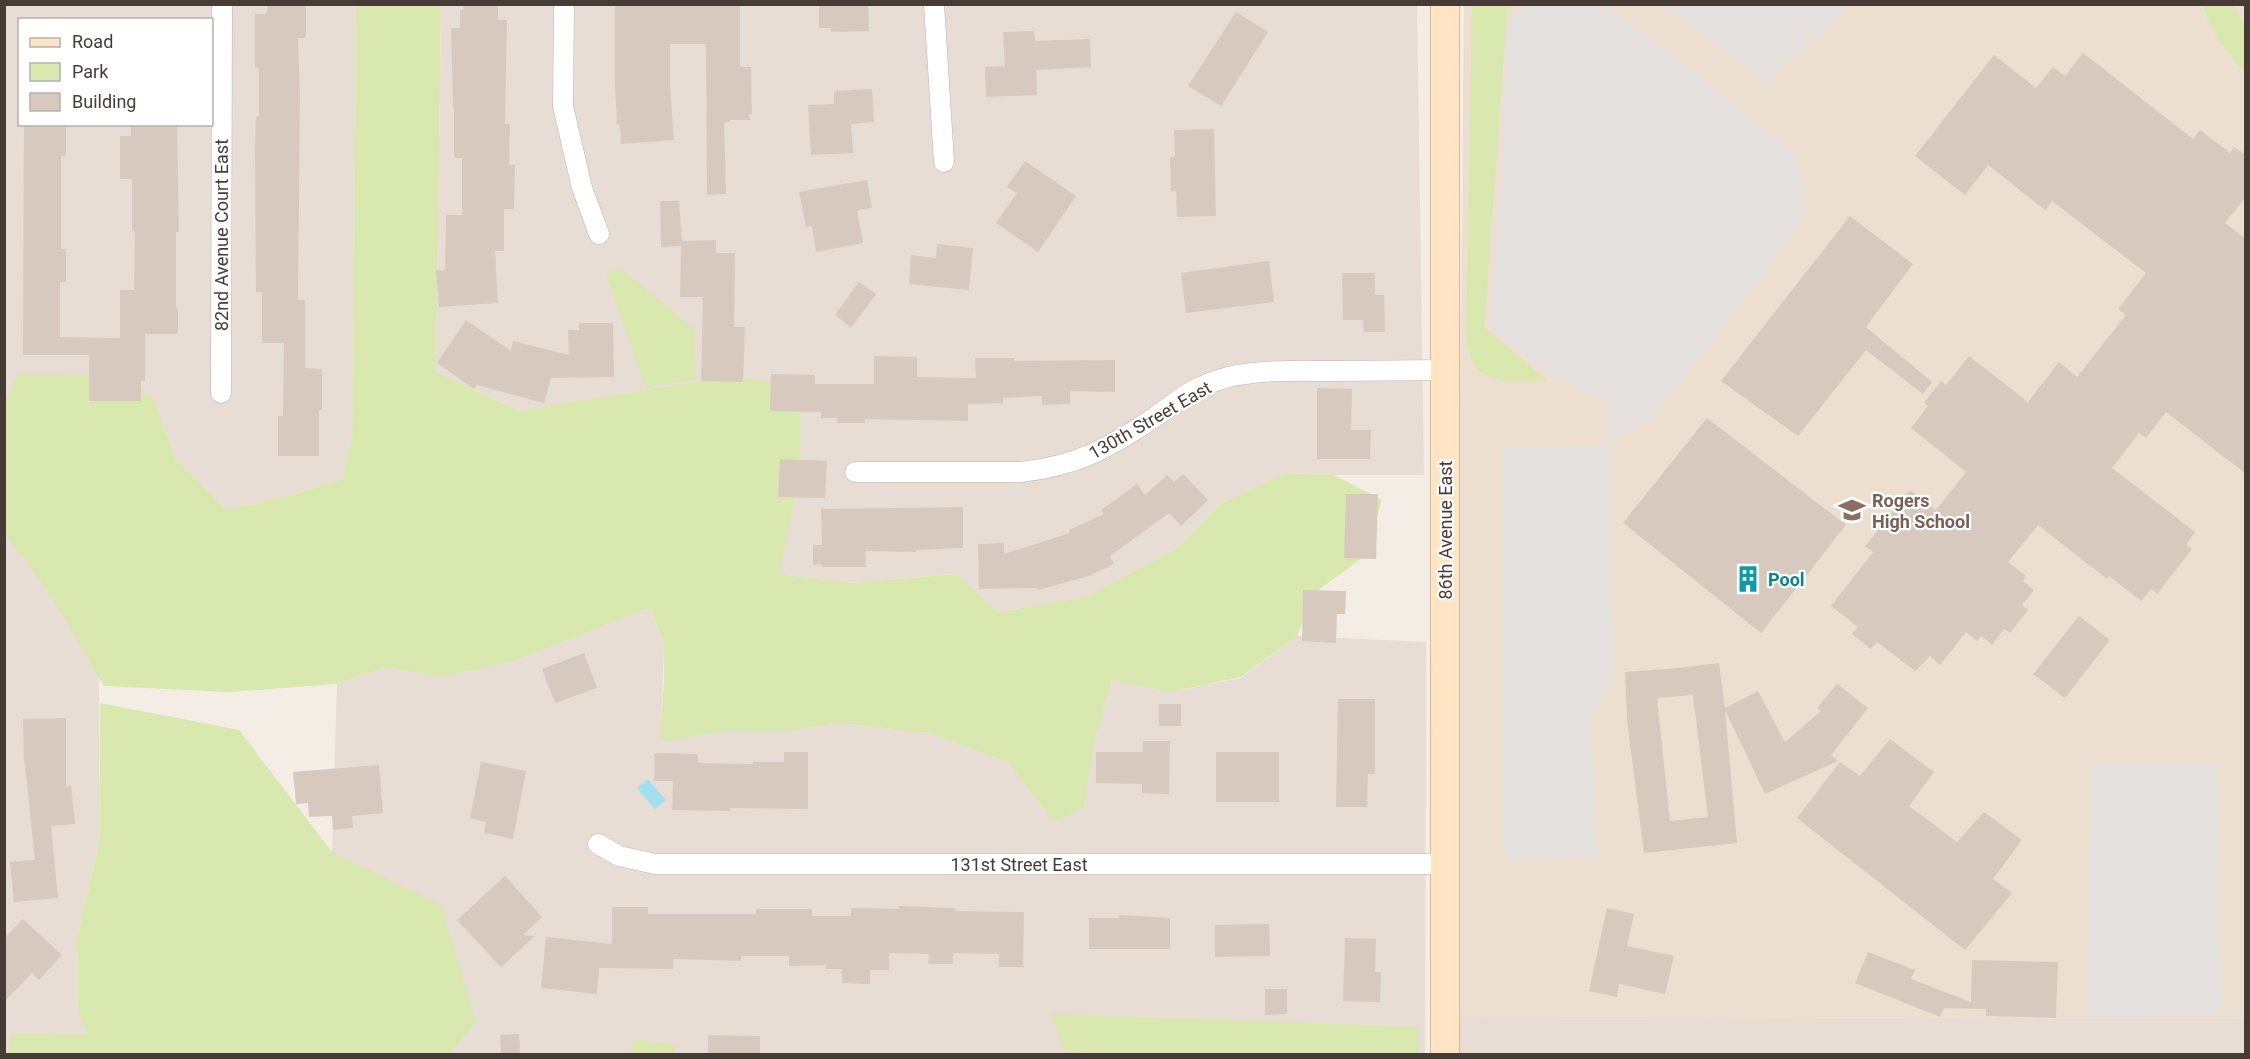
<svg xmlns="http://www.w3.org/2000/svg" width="2250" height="1059" font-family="Roboto,sans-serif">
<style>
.residential{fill:#e7ddd4;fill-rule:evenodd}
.education{fill:#ecdfd0}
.green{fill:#d9e8ae}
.parking{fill:#e4e0de}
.water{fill:#a2dff0}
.building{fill:#d8c9be;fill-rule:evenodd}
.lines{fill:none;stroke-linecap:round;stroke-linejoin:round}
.street-casing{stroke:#c1b5ab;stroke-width:21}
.secondary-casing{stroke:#d6b998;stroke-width:30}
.street{stroke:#fff;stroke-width:20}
.secondary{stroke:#ffe5c4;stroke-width:28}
.labels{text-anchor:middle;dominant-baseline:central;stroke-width:4.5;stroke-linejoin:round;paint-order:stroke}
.street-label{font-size:18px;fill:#463c35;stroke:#fff}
.education-label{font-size:18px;font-weight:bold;fill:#785e54;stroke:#fff;text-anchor:start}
.culture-label{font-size:18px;font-weight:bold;fill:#0d838f;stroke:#fff;text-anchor:start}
</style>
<rect width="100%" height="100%" fill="#f3ede6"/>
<path class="residential" d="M 5,5 L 356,5 L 353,430 L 343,479 L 289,496 L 227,510 L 175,459 L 156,403 L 97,402 L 100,838 L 77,939 L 78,1012 L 88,1035 L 88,1054 L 5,1054 ZM 20,20 L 212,20 L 212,124 L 20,124 Z
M 441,5 L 1417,5 L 1424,475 L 1334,475 L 1285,473 L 1220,504 L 1179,547 L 1086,597 L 996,612 L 957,574 L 851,583 L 778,574 L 799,479 L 731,376 L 519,411 L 436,372 Z
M 650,608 L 664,643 L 661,741 L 725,731 L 789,731 L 839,723 L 930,733 L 1007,762 L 1054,822 L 1084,808 L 1094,744 L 1112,680 L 1171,692 L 1241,678 L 1297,636 L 1426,642 L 1425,1054 L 450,1054 L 476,1023 L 332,852 L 337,684 L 385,667 L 444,677 L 515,661 Z
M 1454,1016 L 2246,1019 L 2245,1054 L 1454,1054 Z"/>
<path class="education" d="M 1464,5 L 2245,5 L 2245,1019 L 1454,1016 Z"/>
<path class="green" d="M 356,4 L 441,5 L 436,372 L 519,411 L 731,376 L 801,386 L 799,479 L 779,574 L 851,583 L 957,574 L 997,612 L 1086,597 L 1179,547 L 1220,504 L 1285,473 L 1334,475 L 1382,500 L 1365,556 L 1314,593 L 1297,636 L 1241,677 L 1171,692 L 1112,680 L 1094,744 L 1084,808 L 1054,822 L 1007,762 L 930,733 L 839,723 L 789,731 L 725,731 L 660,742 L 664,682 L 664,643 L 650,608 L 515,661 L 444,677 L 385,667 L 337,684 L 229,692 L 104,686 L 48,591 L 5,534 L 5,400 L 19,374 L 129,376 L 156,403 L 175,459 L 227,510 L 289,496 L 343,479 L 353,430 Z
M 1472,5 L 1514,5 L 1507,11 L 1484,327 L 1547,380 C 1527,381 1493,385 1477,369 C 1472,363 1469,350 1466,342 Z
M 2203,5 L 2233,5 L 2245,28 L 2245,72 C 2227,53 2209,31 2203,5 Z
M 620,268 L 694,329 L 696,379 L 646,388 L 606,274 Z
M 100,703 L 239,730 L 332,852 L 441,905 L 476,1023 L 450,1054 L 7,1054 L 12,1033 L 88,1035 L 78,1012 L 77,939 L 100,838 Z
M 1051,1014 L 1418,1027 L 1418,1054 L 1099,1054 L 1064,1050 Z
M 633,1039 L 675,1045 L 674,1054 L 631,1054 Z"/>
<path class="parking" d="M 1525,5 L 1605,5 L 1692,71 L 1788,150 L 1795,158 L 1804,184 L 1805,200 L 1803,216 L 1790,238 L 1669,396 L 1653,415 L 1635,429 L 1605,439 L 1607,400 L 1550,376 L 1489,328 L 1503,178 L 1504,90 L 1510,18 Z
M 1663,5 L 1847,5 L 1819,40 L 1804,29 L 1808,54 L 1782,60 L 1767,83 Z
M 1612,446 L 1613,683 L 1591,710 L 1597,857 L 1509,860 L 1505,857 L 1503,848 L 1503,447 Z
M 2090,763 L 2217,763 L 2222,1015 L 2087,1018 Z"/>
<path class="water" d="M 648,779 L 666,800 L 655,809 L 637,788 Z"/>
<path class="building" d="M 267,4 L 306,4 L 306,38 L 298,38 L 300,96 L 298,300 L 305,300 L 305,368 L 322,369 L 322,410 L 319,410 L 319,456 L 278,456 L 278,416 L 283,416 L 284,343 L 262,343 L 262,292 L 256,292 L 255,147 L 256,117 L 259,117 L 259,68 L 255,67 L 255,14 L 267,14 Z
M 463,4 L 498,4 L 498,20 L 507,20 L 505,124 L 510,124 L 509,165 L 515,165 L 514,209 L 504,209 L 504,251 L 495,251 L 498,303 L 439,307 L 436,271 L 445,270 L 446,215 L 462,215 L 462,158 L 454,158 L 454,106 L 453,106 L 451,28 L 460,28 L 460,10 L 463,10 Z
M 740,4 L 740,67 L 751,67 L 752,114 L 749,114 L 750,120 L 730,120 L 730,122 L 724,122 L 726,194 L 707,195 L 706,44 L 670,44 L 670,87 L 674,140 L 621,144 L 620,125 L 617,125 L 615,85 L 615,5 Z
M 819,4 L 868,4 L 869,31 L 831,32 L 831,28 L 819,28 Z
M 1236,12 L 1268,32 L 1221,106 L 1188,86 Z
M 1034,31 L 1035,41 L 1090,39 L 1091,67 L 1036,70 L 1037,95 L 986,97 L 985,67 L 1005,66 L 1003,32 Z
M 2083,53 L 2193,139 L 2200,130 L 2230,153 L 2234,147 L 2246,155 L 2246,197 L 2225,223 L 2246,239 L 2246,474 L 2166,412 L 2146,438 L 2139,433 L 2112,468 L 2195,532 L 2186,545 L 2192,549 L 2157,594 L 2151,589 L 2141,601 L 2109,576 L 2107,579 L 2038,525 L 2008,562 L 2026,576 L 2023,581 L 2034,590 L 2022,605 L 2028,610 L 2010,633 L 2004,629 L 1992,645 L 1981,636 L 1977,641 L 1966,632 L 1940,665 L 1930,656 L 1915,671 L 1877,642 L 1871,649 L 1852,634 L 1858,627 L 1831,606 L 1873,552 L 1865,546 L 1910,490 L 1936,510 L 1966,472 L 1911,428 L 1928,406 L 1924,403 L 1941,381 L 1946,385 L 1969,356 L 2028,402 L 2059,362 L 2077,377 L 2126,315 L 2118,309 L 2146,273 L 2052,201 L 2045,210 L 1988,165 L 1965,195 L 1915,156 L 1994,55 L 2036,88 L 2053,67 L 2065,76 Z
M 872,89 L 874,122 L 851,124 L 853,153 L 811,155 L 808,105 L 834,104 L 834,91 Z
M 24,124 L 66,124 L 66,156 L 61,156 L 61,249 L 66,249 L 66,282 L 60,282 L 60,337 L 120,338 L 120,290 L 134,290 L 135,231 L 132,231 L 132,179 L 120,179 L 120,136 L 131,136 L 131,124 L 177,124 L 179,232 L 176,232 L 176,308 L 178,308 L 178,334 L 145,334 L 145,381 L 141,381 L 141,401 L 89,401 L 89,355 L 23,355 Z
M 1214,129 L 1216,216 L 1177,217 L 1176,191 L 1171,191 L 1170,157 L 1175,157 L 1174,130 Z
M 1025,161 L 1076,196 L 1038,252 L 996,223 L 1017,193 L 1007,187 Z
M 867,180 L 872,208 L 857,210 L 863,243 L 816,252 L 812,226 L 806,227 L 799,192 Z
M 660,201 L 679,201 L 682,241 L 716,240 L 716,253 L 735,253 L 734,327 L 745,327 L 743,382 L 701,381 L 703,297 L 680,297 L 681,246 L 661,247 Z
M 1850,216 L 1913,264 L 1866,327 L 1932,382 L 1923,394 L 1866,350 L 1798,436 L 1721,381 Z
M 937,244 L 973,248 L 969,290 L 909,284 L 911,255 L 936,258 Z
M 1269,261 L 1274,302 L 1186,313 L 1181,273 Z
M 1342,273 L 1375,273 L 1375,295 L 1384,295 L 1385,332 L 1364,332 L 1363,320 L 1343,320 Z
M 859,282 L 876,294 L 851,328 L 835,315 Z
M 466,320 L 511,351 L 513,341 L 569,355 L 568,330 L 579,330 L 579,323 L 613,323 L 614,377 L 551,378 L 544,403 L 477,385 L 474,389 L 437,363 Z
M 874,356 L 917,357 L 917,377 L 976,378 L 975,358 L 1014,358 L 1014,361 L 1115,360 L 1115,392 L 1070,391 L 1070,404 L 1042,405 L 1042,396 L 1003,398 L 1003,403 L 968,404 L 968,421 L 865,419 L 865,423 L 837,423 L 837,418 L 821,418 L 821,412 L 770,411 L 771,374 L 815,375 L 815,384 L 874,384 Z
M 1317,388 L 1352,389 L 1351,430 L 1371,430 L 1370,459 L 1317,459 Z
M 1707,418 L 1846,525 L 1761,633 L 1623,523 Z
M 780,459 L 827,461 L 825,498 L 778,497 Z
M 1183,474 L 1208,500 L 1181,526 L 1169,513 L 1110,556 L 1114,564 L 1089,576 L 1038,590 L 1037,588 L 979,589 L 978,544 L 1004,543 L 1004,554 L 1070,533 L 1069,530 L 1104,514 L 1101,510 L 1137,484 L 1145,495 L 1167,475 L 1174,482 Z
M 1346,494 L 1378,494 L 1376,559 L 1344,558 Z
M 963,507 L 963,548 L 916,550 L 916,552 L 865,551 L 866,567 L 822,567 L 822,564 L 813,565 L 813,545 L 822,545 L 821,509 Z
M 1303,590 L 1346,591 L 1345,614 L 1337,614 L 1336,643 L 1302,641 Z
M 2079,616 L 2110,640 L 2065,698 L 2033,674 Z
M 584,653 L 597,688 L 555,703 L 542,669 Z
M 1719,663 L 1725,708 L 1758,691 L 1785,742 L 1821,711 L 1817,708 L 1837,684 L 1868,708 L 1831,755 L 1838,761 L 1765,794 L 1725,710 L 1737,843 L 1644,853 L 1627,720 L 1625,672 L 1679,668 ZM 1693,695 L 1708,817 L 1670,821 L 1657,698 Z
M 1338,699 L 1375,699 L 1375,774 L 1368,774 L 1367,807 L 1336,807 Z
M 1159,704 L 1181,704 L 1181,726 L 1159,726 Z
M 66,718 L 66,787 L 71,786 L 75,824 L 51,826 L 58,898 L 14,902 L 10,862 L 35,860 L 25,764 L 24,764 L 23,719 Z
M 1890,739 L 1934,772 L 1909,806 L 1957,842 L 1984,812 L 2022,840 L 1993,879 L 2012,893 L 1965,950 L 1797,818 L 1840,762 L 1860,776 Z
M 1143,741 L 1170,741 L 1169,794 L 1142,793 L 1142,784 L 1096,783 L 1096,752 L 1143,752 Z
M 784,752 L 808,752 L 808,809 L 730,808 L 730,811 L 672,810 L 673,781 L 654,781 L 655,753 L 698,754 L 698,763 L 753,764 L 753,762 L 784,762 Z
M 1216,752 L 1279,752 L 1279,802 L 1216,802 Z
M 481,762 L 526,771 L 513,839 L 484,833 L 486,822 L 470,818 Z
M 379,765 L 383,813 L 352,816 L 353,828 L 333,830 L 332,816 L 309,817 L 308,803 L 296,804 L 293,772 Z
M 505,876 L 542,917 L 523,935 L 535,936 L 501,967 L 457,920 Z
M 899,906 L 955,908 L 955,911 L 1024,912 L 1023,967 L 999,967 L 999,954 L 953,953 L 953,964 L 928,964 L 929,954 L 889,953 L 889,970 L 870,970 L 870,984 L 842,983 L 842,969 L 826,969 L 826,965 L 789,966 L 789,956 L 741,956 L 741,961 L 673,959 L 673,969 L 599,968 L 597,994 L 541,988 L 546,937 L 612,944 L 612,907 L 648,907 L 648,914 L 756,914 L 756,909 L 812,909 L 812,916 L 851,916 L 851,908 L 899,909 Z
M 1607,908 L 1634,914 L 1627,946 L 1674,956 L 1665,994 L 1619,984 L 1617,997 L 1589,991 Z
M 1119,915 L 1170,918 L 1170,949 L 1089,949 L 1089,918 L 1119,918 Z
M 23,919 L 62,955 L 39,980 L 32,973 L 4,1002 L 4,939 Z
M 1269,924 L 1270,956 L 1215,957 L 1215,925 Z
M 1345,938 L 1376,939 L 1375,972 L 1381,972 L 1380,1002 L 1343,1001 Z
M 1868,952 L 1915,970 L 1911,979 L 1971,1002 L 1972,960 L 2058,962 L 2056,1018 L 1986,1016 L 1986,1009 L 1944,1008 L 1940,1017 L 1855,983 Z
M 1265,989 L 1287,989 L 1287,1014 L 1265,1015 Z
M 519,1034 L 520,1054 L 501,1054 L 500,1035 Z
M 708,1035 L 760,1036 L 760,1054 L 708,1054 Z"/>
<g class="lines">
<defs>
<path id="street" d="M 564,4 L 563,106 L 582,188 L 599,234
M 934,4 L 944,162
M 221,393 L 222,4
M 855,472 L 1021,472 C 1077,466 1109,448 1155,417 C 1170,407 1184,394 1200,387 C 1240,368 1288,371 1331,371 C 1369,371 1407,370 1445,370
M 598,844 L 619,856 L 655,864 L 1445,864"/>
<path id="secondary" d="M 1445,1054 L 1445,4"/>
</defs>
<use href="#street" class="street-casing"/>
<use href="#secondary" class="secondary-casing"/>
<use href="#street" class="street"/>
<use href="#secondary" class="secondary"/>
</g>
<defs>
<symbol id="school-bare" viewBox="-9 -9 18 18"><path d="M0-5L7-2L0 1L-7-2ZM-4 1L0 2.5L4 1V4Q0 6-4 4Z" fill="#8d6e63" stroke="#fff" stroke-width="2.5" paint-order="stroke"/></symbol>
<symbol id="building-bare" viewBox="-9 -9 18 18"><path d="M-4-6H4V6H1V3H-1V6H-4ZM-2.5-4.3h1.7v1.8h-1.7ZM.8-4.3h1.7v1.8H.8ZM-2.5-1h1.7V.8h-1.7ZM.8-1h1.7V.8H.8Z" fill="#0f9aa8" stroke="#fff" stroke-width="2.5" paint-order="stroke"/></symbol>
</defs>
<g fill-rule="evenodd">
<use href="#school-bare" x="1833" y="491" width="38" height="38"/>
<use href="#building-bare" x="1729" y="560" width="38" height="38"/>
</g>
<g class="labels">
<g class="street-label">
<text transform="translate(221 235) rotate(-90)">82nd Avenue Court East</text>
<text transform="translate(1150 420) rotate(-30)">130th Street East</text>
<text transform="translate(1445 530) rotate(-90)">86th Avenue East</text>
<text x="1019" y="864">131st Street East</text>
</g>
<g class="education-label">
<text x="1872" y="500">Rogers<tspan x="1872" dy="21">High School</tspan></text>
</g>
<g class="culture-label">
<text x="1768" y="579">Pool</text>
</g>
</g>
<rect width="2250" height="1059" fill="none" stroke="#463c35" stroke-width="12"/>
<rect x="18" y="18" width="195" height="108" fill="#ffffff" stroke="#b5b1ae" stroke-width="1.5"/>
<rect x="30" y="38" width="30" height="9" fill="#ffe5c4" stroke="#b5b1ae" stroke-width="1.5"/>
<text x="72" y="48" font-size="18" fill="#463c35">Road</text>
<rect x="30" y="63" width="30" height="18" fill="#d9e8ae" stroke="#b5b1ae" stroke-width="1.5"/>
<text x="72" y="78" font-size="18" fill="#463c35">Park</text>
<rect x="30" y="93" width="30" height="18" fill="#d8c9be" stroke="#b5b1ae" stroke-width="1.5"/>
<text x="72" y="108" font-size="18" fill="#463c35">Building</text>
</svg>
